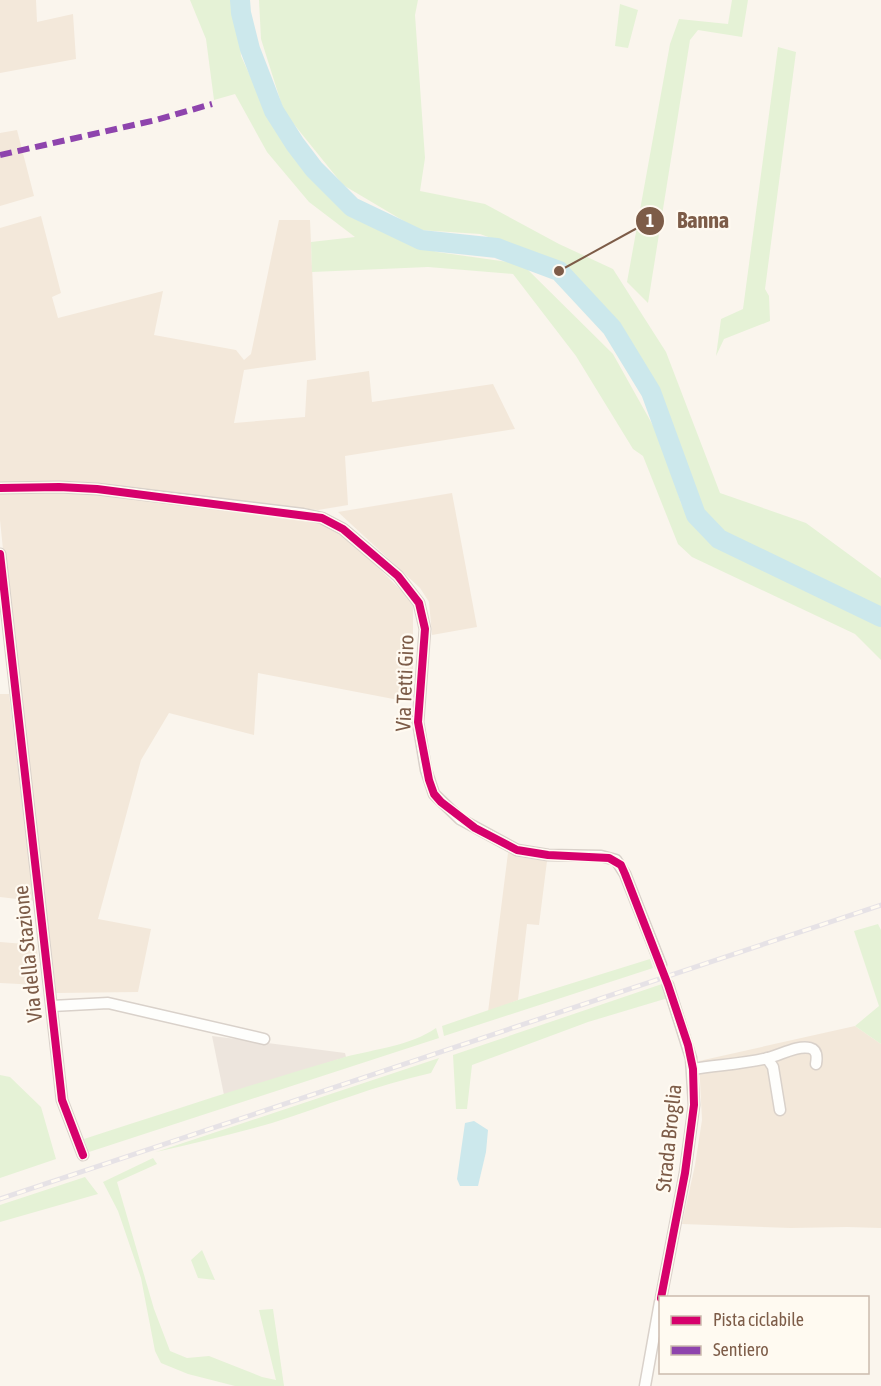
<svg xmlns="http://www.w3.org/2000/svg" width="881" height="1386" font-family="'Asap Condensed',sans-serif">
<style>
.residential{fill:#f3e8da}
.industrial{fill:#ede5dd}
.green{fill:#e5f2d6}
.water{fill:#cce8ec}
.lines{fill:none;stroke-linecap:round;stroke-linejoin:round}
.river{stroke:#cce8ec;stroke-width:20}
.street-tunnel{stroke:#dbcfc4;stroke-width:10;stroke-dasharray:10 5;stroke-linecap:butt}
.street-casing{stroke:#d9d1ca;stroke-width:13}
.street{stroke:#fefefc;stroke-width:10}
.rail-casing{stroke:#e6e2e6;stroke-width:5}
.rail{stroke:#fffaf1;stroke-width:3;stroke-dasharray:9;stroke-linecap:butt}
.quiet{stroke:#8e44ad;stroke-width:6;stroke-dasharray:12 6;stroke-linecap:butt}
.cycleway-casing{stroke:#fffaf1;stroke-width:11}
.cycleway{stroke:#d6006c;stroke-width:8}
.labels{text-anchor:middle;dominant-baseline:central;stroke-width:4.5;stroke-linejoin:round;paint-order:stroke}
.street-label{font-size:21px;fill:#7d5c48;stroke:#fffaf1}
.leader{fill:none;stroke:#7d5c48;stroke-width:2}
.callout-dot{fill:#7d5c48;stroke:#fffaf1;stroke-width:2}
.mark-label{font-size:18px;text-anchor:middle;font-weight:bold;fill:#fff}
.callout-label{font-size:22px;text-anchor:middle;font-weight:bold;fill:#7d5c48;stroke:#fffaf1;stroke-width:4.5;stroke-linejoin:round;paint-order:stroke}
</style>
<rect width="100%" height="100%" fill="#faf5ed"/>
<path class="residential" d="M 0,0 L 36,0 L 37,22 L 73,14 L 76,59 L 0,73 Z
M 17,130 L 34,196 L 0,206 L 0,133 Z
M 41,216 L 61,293 L 52,297 L 58,318 L 163,291 L 154,335 L 236,350 L 244,360 L 251,354 L 279,220 L 310,220 L 316,360 L 244,370 L 234,423 L 305,417 L 307,380 L 369,371 L 372,402 L 493,384 L 515,429 L 345,456 L 348,505 L 318,510 L 56,481 L 0,483 L 0,228 Z
M 75,490 L 273,514 L 328,526 L 354,544 L 413,602 L 413,671 L 409,702 L 258,673 L 254,735 L 169,713 L 141,760 L 98,919 L 151,929 L 138,992 L 56,993 L 5,569 L 0,520 L 0,494 Z
M 452,493 L 477,627 L 432,635 L 429,602 L 420,588 L 338,512 Z
M 0,694 L 9,694 L 34,901 L 0,897 Z
M 508,853 L 518,857 L 547,861 L 539,925 L 527,924 L 518,1000 L 488,1012 Z
M 0,942 L 37,945 L 39,985 L 0,983 Z
M 855,1026 L 881,1044 L 881,1228 L 847,1227 L 791,1228 L 682,1224 L 695,1165 L 702,1120 L 699,1061 Z"/>
<path class="industrial" d="M 212,1036 L 345,1053 L 346,1057 L 224,1095 Z"/>
<path class="green" d="M 190,0 L 236,0 L 241,56 L 269,117 L 306,173 L 346,209 L 411,243 L 437,252 L 522,264 L 613,354 L 660,438 L 681,503 L 689,519 L 718,544 L 870,617 L 881,625 L 881,660 L 855,634 L 692,557 L 678,544 L 643,456 L 633,449 L 576,356 L 513,274 L 428,267 L 312,272 L 311,242 L 355,237 L 309,202 L 267,152 L 235,94 L 214,100 L 206,39 Z
M 259,0 L 418,0 L 415,15 L 425,158 L 420,191 L 485,204 L 559,244 L 613,269 L 666,352 L 720,493 L 806,523 L 881,578 L 881,609 L 728,535 L 703,513 L 660,392 L 619,326 L 563,264 L 480,234 L 419,230 L 343,185 L 284,112 L 261,39 Z
M 732,0 L 748,0 L 742,37 L 698,30 L 690,40 L 648,303 L 627,282 L 670,44 L 679,19 L 728,24 Z
M 620,4 L 638,10 L 628,48 L 615,46 Z
M 778,47 L 796,52 L 765,289 L 769,296 L 770,321 L 724,339 L 716,356 L 721,319 L 743,309 Z
M 878,924 L 881,930 L 881,1044 L 855,1026 L 879,1006 L 854,931 Z
M 650,959 L 653,968 L 444,1036 L 442,1026 L 518,1000 Z
M 662,984 L 668,998 L 588,1022 L 472,1065 L 467,1109 L 456,1109 L 453,1055 Z
M 436,1028 L 439,1038 L 89,1152 L 84,1139 C 171,1111 258,1082 345,1057 C 375,1049 410,1046 436,1028 Z
M 439,1058 L 431,1073 C 377,1085 325,1106 272,1123 C 234,1134 195,1143 156,1152 Z
M 0,1075 L 10,1077 L 41,1107 L 56,1159 L 0,1178 Z
M 153,1158 L 157,1164 L 117,1182 L 154,1309 L 170,1351 L 187,1358 L 209,1356 L 262,1377 L 276,1380 L 259,1310 L 273,1309 L 284,1386 L 235,1386 L 188,1374 L 161,1363 L 155,1351 L 141,1278 L 118,1211 L 103,1182 Z
M 85,1177 L 98,1194 L 0,1222 L 0,1205 Z
M 202,1250 L 215,1280 L 198,1278 L 191,1260 Z"/>
<path class="water" d="M 474,1121 L 488,1130 L 486,1152 L 478,1186 L 460,1186 L 457,1179 L 465,1123 Z"/>
<g class="lines">
<path class="river" d="M 240,0 L 241,13 L 250,49 L 274,111 L 295,144 L 314,169 L 352,207 L 421,240 L 497,248 L 559,271 L 612,328 L 651,392 L 696,515 L 719,539 L 881,617"/>
<path class="street-tunnel" d="M 661,965 L 668,985"/>
<defs>
<path id="street" d="M 0,488 L 59,487 L 97,489 L 303,514 L 322,518 L 343,529 L 398,576 L 419,603 L 425,629 L 418,722 L 426,770 L 434,794 L 460,819 L 517,850 L 548,855 L 601,856 L 616,860 L 625,874 L 661,965
M 0,554 L 62,1100 L 83,1155
M 52,1006 L 108,1003 L 264,1039
M 767,1058 L 773,1067 L 780,1110
M 693,1069 C 717,1065 744,1064 768,1058 C 781,1055 797,1045 810,1048 C 818,1050 817,1058 816,1064
M 661,1298 L 685,1173 L 694,1105 L 691,1058 L 668,985
M 645,1386 L 660,1302"/>
</defs>
<use href="#street" class="street-casing"/>
<use href="#street" class="street"/>
<defs>
<path id="rail" d="M 0,1199 L 881,905"/>
</defs>
<use href="#rail" class="rail-casing"/>
<use href="#rail" class="rail"/>
<path class="quiet" d="M 0,155 L 156,120 L 212,104"/>
<defs>
<path id="cycleway" d="M 0,488 L 59,487 L 97,489 L 322,518 L 343,529 L 398,576 L 419,603 L 425,629 L 418,722 L 429,780 L 434,794 L 441,802 L 475,828 L 517,850 L 548,855 L 609,858 L 621,865 L 625,874 L 668,985 L 688,1045 L 693,1069 L 694,1105 L 685,1173 L 661,1298
M 0,554 L 62,1100 L 83,1155"/>
</defs>
<use href="#cycleway" class="cycleway-casing"/>
<use href="#cycleway" class="cycleway"/>
</g>
<g class="labels">
<g class="street-label">
<text transform="translate(404 683) rotate(-88)">Via Tetti Giro</text>
<text transform="translate(27 954) rotate(-96)">Via della Stazione</text>
<text transform="translate(668 1138) rotate(-84)">Strada Broglia</text>
</g>
</g>
<path class="leader" d="M559 271L650 221"/>
<g class="callout-dot">
<circle cx="559" cy="271" r="6"/>
<circle cx="650" cy="221" r="15"/>
</g>
<g class="mark-label">
<text x="650" y="227">1</text>
</g>
<g class="callout-label">
<text x="703" y="228">Banna</text>
</g>
<rect x="659" y="1296" width="210" height="78" fill="#fffaf1" stroke="#cbbbad" stroke-width="1.5"/>
<rect x="671" y="1316" width="30" height="9" fill="#d6006c" stroke="#cbbbad" stroke-width="1.5"/>
<text x="713" y="1326" font-size="18" fill="#7d5c48">Pista ciclabile</text>
<rect x="671" y="1346" width="30" height="9" fill="#8e44ad" stroke="#cbbbad" stroke-width="1.5"/>
<text x="713" y="1356" font-size="18" fill="#7d5c48">Sentiero</text>
</svg>
